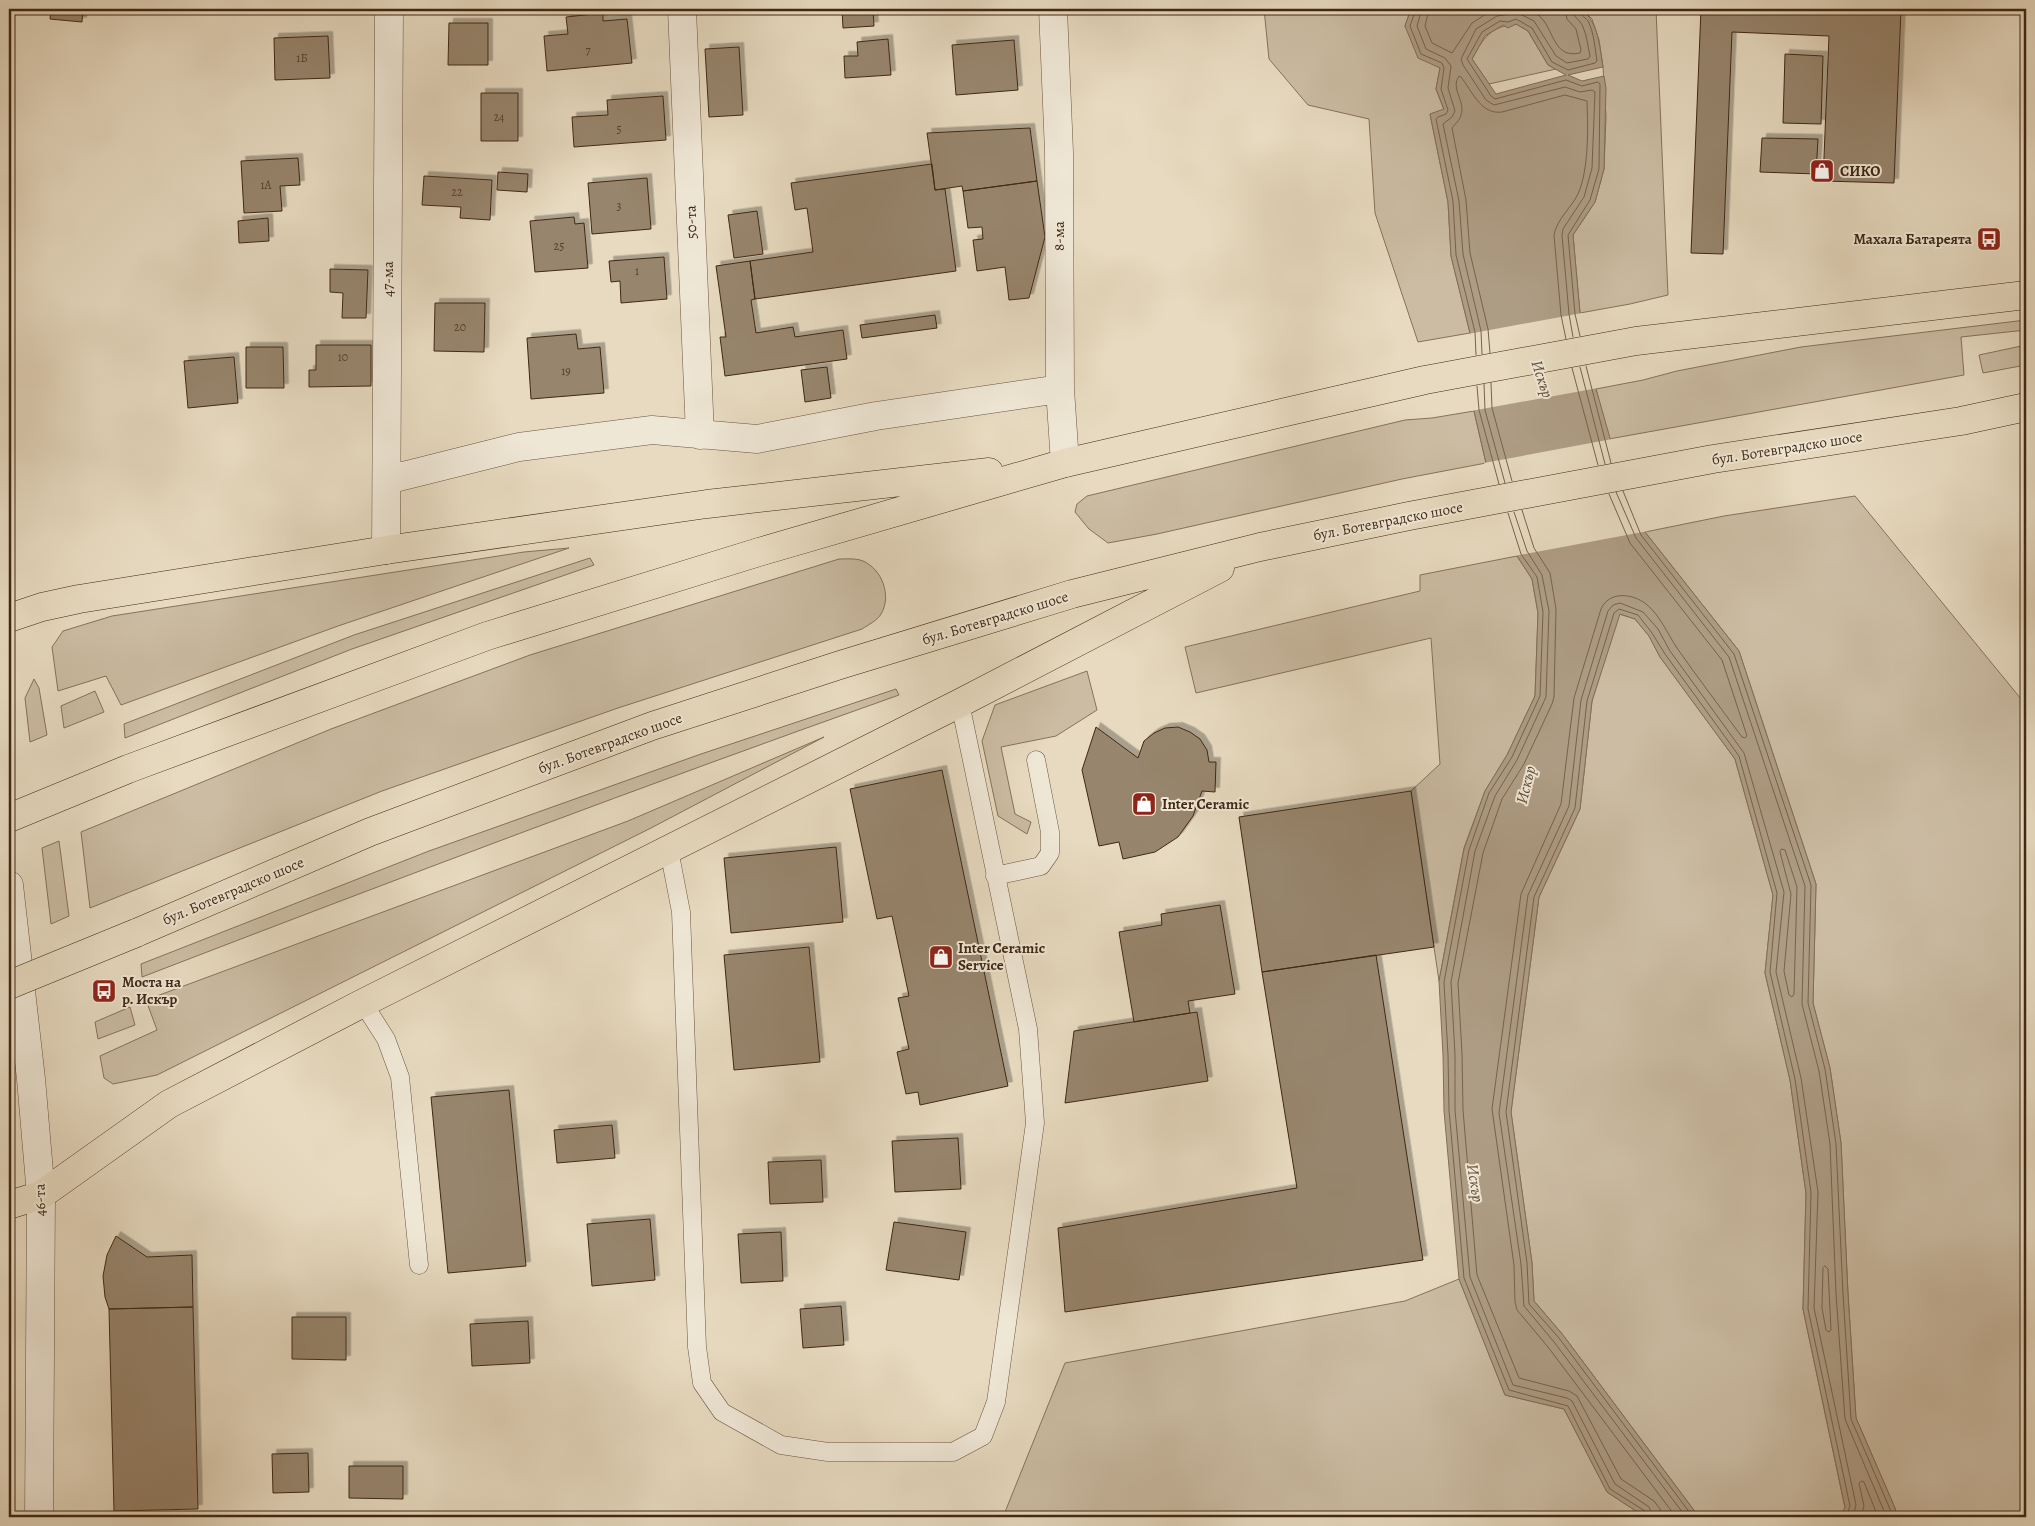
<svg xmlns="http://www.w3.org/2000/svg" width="2035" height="1526" font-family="Alegreya,serif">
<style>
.green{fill:#cbbca3;stroke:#86725b}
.water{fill:#ae9d85;stroke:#826e57;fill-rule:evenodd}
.pier{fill:#e7dac0}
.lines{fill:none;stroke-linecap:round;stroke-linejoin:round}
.shore{stroke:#77624c;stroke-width:1}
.building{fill:#97856d;stroke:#402813;filter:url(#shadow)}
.service-casing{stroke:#6a543e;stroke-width:19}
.minor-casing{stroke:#6a543e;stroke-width:29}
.tertiary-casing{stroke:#6a543e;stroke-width:29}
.primary-casing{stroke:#402813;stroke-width:29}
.service{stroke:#efe7d6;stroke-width:18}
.minor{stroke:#efe7d6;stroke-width:28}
.tertiary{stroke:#efe7d6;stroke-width:28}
.primary{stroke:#e7dac0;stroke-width:28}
.primary-bridge-casing{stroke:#402813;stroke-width:29;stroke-linecap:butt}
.primary-bridge{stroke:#e7dac0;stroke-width:28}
.labels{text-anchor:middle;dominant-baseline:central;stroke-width:4;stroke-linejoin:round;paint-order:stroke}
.number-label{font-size:12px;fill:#563f2a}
.poi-label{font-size:15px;font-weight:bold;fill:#402813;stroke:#efe7d6;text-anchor:start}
.street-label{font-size:15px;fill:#402813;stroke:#efe7d6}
.water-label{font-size:16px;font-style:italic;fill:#614b35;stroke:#efe7d6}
</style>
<defs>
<filter id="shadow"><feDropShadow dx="4.5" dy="-4.5" stdDeviation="0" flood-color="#0004"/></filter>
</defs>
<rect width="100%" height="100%" fill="#e7dac0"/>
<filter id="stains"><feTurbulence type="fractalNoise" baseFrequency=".004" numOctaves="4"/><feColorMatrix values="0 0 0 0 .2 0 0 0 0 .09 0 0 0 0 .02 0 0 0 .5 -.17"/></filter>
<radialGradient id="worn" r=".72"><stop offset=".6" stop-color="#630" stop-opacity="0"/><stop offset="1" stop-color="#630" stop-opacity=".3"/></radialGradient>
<path class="green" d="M 1264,9 L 1411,9 L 1405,26 L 1440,68 L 1436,89 L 1444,110 L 1430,114 L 1448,202 L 1451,256 L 1470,333 L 1418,342 L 1375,213 L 1369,119 L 1308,105 L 1269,59 Z
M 1582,9 L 1656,9 L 1668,295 L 1630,304 L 1580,313 L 1573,235 L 1595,202 L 1604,169 L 1606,117 L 1603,67 L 1599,40 L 1592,19 Z
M 1516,24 L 1528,31 L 1548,65 L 1556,69 L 1489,84 L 1472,59 C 1484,37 1490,27 1516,24 Z
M 2026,320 L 2026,330 L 1961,337 L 1964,375 L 1609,439 L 1596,389 L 1643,380 L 1677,371 L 1801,347 Z
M 2026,345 L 2026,365 L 1983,373 L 1979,355 Z
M 1474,411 L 1486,463 L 1402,479 L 1157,534 L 1108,543 L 1089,529 L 1075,512 L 1077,504 L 1087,496 L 1405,420 L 1432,418 Z
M 1855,496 L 2026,705 L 2026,1517 L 1897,1517 L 1895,1508 L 1856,1418 L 1848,1294 L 1841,1143 L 1830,1068 L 1813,1003 L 1816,884 L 1739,651 L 1645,532 L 1724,516 Z
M 569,548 L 338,626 L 121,705 L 106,676 L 58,691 L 52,647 L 63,631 L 112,616 L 524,552 Z
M 1517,556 L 1532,579 L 1538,613 L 1535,696 L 1507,755 L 1485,791 L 1464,848 L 1439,981 L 1411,791 L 1440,764 L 1431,638 L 1196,693 L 1185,647 L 1420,591 L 1420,575 Z
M 590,558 L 594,565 L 352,649 L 125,738 L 124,724 L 354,635 Z
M 839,559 C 846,559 856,558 863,561 C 882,569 892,596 881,614 C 878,620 868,625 862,629 L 618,708 L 382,791 L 90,908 L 81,832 L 331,729 L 530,655 Z
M 1619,614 L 1635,619 L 1649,636 L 1660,657 L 1735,759 L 1773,895 L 1765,973 L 1790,1080 L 1806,1193 L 1803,1309 L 1845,1508 L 1840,1517 L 1699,1517 L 1563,1335 L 1534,1301 L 1532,1263 L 1511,1112 L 1539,897 L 1580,809 L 1592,701 Z
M 1087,671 L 1097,710 L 1056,736 L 1001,747 L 1015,814 L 1031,822 L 1027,834 L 998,816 L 982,741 L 995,705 Z
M 34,679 L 39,688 L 47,735 L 30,742 L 25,698 Z
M 896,689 L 899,695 C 645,785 394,880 142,977 L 141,964 L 429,851 L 701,754 Z
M 95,691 L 104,712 L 64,728 L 61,706 Z
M 824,737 L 651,828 L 157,1075 L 113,1084 L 104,1078 L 100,1056 L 157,1030 L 146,1000 L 628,821 Z
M 59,841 L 69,916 L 51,924 L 42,848 Z
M 130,1007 L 135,1025 L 98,1039 L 95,1022 Z
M 1459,1279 L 1505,1395 L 1564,1409 L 1607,1492 L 1645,1517 L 1003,1517 L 1065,1363 L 1405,1301 Z"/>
<path class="water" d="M 1411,9 L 1582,9 C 1599,25 1599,44 1603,67 L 1568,75 L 1582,81 L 1604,76 L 1606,88 L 1604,169 L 1595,202 L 1573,235 L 1580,313 L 1596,389 L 1618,466 L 1645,532 L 1739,651 L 1816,884 L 1813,1003 L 1830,1068 L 1841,1143 L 1848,1294 L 1856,1418 L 1895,1508 L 1897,1517 L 1840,1517 L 1845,1507 L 1803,1309 L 1806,1193 L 1790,1080 L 1765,973 L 1773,895 L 1735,759 L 1660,657 L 1649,636 L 1635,619 L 1620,614 L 1592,701 L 1580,809 L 1539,897 L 1511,1112 L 1532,1263 L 1534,1301 L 1563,1335 L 1699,1517 L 1645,1517 L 1607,1492 L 1564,1409 L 1505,1395 L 1459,1279 L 1444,1111 L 1443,1055 L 1439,981 L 1464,849 L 1485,791 L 1507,755 L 1535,696 L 1538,613 L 1532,579 L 1517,556 L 1486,463 L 1474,411 L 1470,333 L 1451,256 L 1448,202 L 1430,114 L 1444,109 L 1436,89 L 1440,68 L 1418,58 L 1405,26 ZM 1516,24 L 1528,31 L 1548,65 L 1566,75 L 1496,94 L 1472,59 L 1485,36 L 1503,25 L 1508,28 Z"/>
<path class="pier" d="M 1582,313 L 1598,388 L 1471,411 L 1468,334 Z
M 1612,439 L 1620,465 L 1648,531 L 1514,556 L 1484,463 Z"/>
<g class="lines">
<path class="shore" d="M 1416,9 L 1410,26 L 1421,54 L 1442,63 L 1444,68 L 1441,89 L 1448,110 L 1446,114 L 1438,117 L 1436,119 L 1453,201 L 1456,255 L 1475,332 L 1476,355
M 1422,9 L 1417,26 L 1426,49 L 1445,58 L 1451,66 L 1448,88 L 1455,111 L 1452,117 L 1443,124 L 1459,201 L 1463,254 L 1481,331 L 1482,354
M 1429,9 L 1425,26 L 1432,43 L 1452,53 L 1472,23 L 1494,9
M 1528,9 C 1533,12 1540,15 1544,21 C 1555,37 1556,58 1580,53 L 1581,50 L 1576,29 L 1567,19 L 1565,9
M 1572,9 C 1573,18 1580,19 1583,27 C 1587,36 1588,47 1590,56 L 1588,59 L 1567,63 L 1556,56 L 1534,21 L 1518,13 L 1497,16 L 1476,29 L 1461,59 L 1463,65 L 1486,100 L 1494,105 L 1565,87 L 1580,92 L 1592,90 L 1595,92 L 1592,168 L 1584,197 L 1563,229 L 1562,235 L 1569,314 L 1573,337
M 1579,9 C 1580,16 1584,16 1588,21 C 1594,32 1595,49 1597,61 L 1595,63 L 1568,70 L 1552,62 L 1532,28 L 1516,19 L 1508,22 L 1500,21 L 1482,32 L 1467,59 L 1491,96 L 1495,99 L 1566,80 L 1582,86 L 1598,82 L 1600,84 L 1599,169 L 1590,200 L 1568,235 L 1575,314 L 1580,336
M 1490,353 L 1488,329 L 1470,253 L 1466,200 L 1452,128 C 1455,124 1460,120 1461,115 C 1466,101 1450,89 1459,76 L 1461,77 C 1472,91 1481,115 1502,112 L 1565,95 L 1587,101 C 1588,128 1589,169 1578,194 C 1571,208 1557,219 1554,235 L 1561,315 L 1566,339
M 1586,366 L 1611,463
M 1580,367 L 1605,464
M 1572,368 L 1598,465
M 1491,383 L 1492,408 L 1512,481
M 1484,384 L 1485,410 L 1505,483
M 1477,386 L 1479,410 L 1499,484
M 1623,491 L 1641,535 L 1734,654 L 1811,885 L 1808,1003 L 1825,1069 L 1836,1144 L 1843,1294 L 1851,1419 L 1890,1509 L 1892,1517
M 1616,492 L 1636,538 L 1729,657 L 1805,886 L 1802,1004 L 1819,1071 L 1830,1144 L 1836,1294 L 1845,1419 L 1884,1511 L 1885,1517
M 1609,494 L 1630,543 L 1722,660 L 1747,736 L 1745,738 L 1742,737 C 1720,707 1698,678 1677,648 C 1667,633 1660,615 1646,604 C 1632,593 1609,591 1601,609 L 1574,698 L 1561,804 L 1521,894 L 1492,1109 L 1514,1265 L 1515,1302 L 1517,1310 L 1548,1347 L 1676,1517
M 1522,510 L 1534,548 L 1550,573 L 1556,609 L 1554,697 L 1552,704 L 1524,764 L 1502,799 L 1483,853 L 1458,983 L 1462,1054 L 1463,1110 L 1477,1275 L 1519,1378 L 1569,1391 L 1577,1396 L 1621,1479 L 1654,1501 L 1660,1509 L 1661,1517
M 1514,512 L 1527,551 L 1542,575 L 1549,611 L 1546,697 L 1517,760 L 1495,796 L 1475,851 L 1451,982 L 1455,1055 L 1455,1110 L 1470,1277 L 1513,1385 L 1567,1398 L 1572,1401 L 1615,1484 L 1649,1507 L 1653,1517
M 1508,513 L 1521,554 L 1537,577 L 1543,612 L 1540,696 L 1512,757 L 1489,793 L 1469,850 L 1444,982 L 1448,1055 L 1449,1110 L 1464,1278 L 1509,1390 L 1568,1406 L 1610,1489 L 1645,1511 L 1647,1517
M 1782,849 L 1785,850 L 1797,887 L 1794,994 L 1792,997 L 1789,995 L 1784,971 L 1791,894 L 1780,852 Z
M 1825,1266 L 1828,1269 L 1831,1330 L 1829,1332 L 1826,1330 L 1822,1308 L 1823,1268 Z
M 1686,1517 L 1554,1342 L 1524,1306 L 1521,1264 L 1499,1113 L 1528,895 L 1569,806 L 1581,700 L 1608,611 L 1613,605 L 1620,603 L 1643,612 L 1658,629 L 1670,651 L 1744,753 L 1784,892 L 1776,972 L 1801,1078 L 1818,1192 L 1814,1308 L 1856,1505 L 1853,1517
M 1693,1517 L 1559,1338 L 1529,1304 L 1527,1263 L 1506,1112 L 1534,897 L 1575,808 L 1587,701 L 1614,613 L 1619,609 L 1638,615 L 1652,633 L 1665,654 L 1739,756 L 1777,893 L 1770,972 L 1795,1079 L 1811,1192 L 1808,1309 L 1850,1506 L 1846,1517
M 1861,1517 L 1864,1506 L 1859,1483 L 1862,1481 L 1864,1482 L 1878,1517"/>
</g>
<path class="building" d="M 51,9 L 83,9 L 82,22 L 50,19 Z
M 105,9 L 121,9 L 120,13 L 105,12 Z
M 842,9 L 873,9 L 874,26 L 843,28 Z
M 919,9 L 955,9 L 955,11 L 923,13 Z
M 1701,9 L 1901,9 L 1894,183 L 1823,181 L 1829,36 L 1732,32 L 1723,254 L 1691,253 Z
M 603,13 L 603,21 L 627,19 L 632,63 L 547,71 L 544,36 L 568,34 L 566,17 Z
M 449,23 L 488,23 L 488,65 L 448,65 Z
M 328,36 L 330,78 L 275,80 L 274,38 Z
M 888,39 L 891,75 L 845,78 L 844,56 L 858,56 L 857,42 Z
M 1014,40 L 1018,90 L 956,95 L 952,45 Z
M 739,47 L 743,115 L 709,117 L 705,49 Z
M 1785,54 L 1823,56 L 1821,124 L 1783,123 Z
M 481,93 L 518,93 L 518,141 L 481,141 Z
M 663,96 L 666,140 L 574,147 L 572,117 L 608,115 L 607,100 Z
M 1030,128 L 1037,181 L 963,191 L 962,186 L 935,190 L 927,133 Z
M 1762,138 L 1818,139 L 1816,174 L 1760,172 Z
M 298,158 L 300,185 L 280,186 L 282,211 L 244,213 L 241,161 Z
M 932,164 L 935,190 L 945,189 L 956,271 L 755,299 L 750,261 L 813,252 L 807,208 L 795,210 L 791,183 Z
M 498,172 L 528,174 L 527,192 L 497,190 Z
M 424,176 L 492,180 L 490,220 L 460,218 L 461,207 L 422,205 Z
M 647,178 L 651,229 L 592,234 L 588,183 Z
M 1037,181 L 1045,237 L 1029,298 L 1009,300 L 1005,267 L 977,271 L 973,240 L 983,239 L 982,227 L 968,228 L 963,191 Z
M 757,211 L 763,254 L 734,258 L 728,215 Z
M 574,217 L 575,224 L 584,223 L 588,268 L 535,272 L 530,221 Z
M 268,218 L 269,241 L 239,243 L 238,221 Z
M 664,257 L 667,299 L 621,303 L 620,281 L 611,282 L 609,261 Z
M 750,261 L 755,299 L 751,300 L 756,333 L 793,327 L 795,337 L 843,330 L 847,359 L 725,376 L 720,337 L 726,337 L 716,266 Z
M 330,269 L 368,270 L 366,318 L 342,318 L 343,293 L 330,292 Z
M 435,303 L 485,303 L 484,352 L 434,351 Z
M 935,315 L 937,328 L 862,338 L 860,325 Z
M 576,334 L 578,349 L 600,347 L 604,393 L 531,399 L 527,338 Z
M 316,345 L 371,345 L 371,386 L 309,387 L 309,370 L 316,370 Z
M 246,347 L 283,347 L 284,388 L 246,388 Z
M 234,357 L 238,403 L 188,408 L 184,361 Z
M 827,367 L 831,398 L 805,402 L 801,370 Z
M 1096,727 L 1138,758 L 1144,741 L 1154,733 L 1165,728 L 1178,727 L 1190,732 L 1200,739 L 1207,750 L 1209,762 L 1216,762 L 1215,792 L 1202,791 L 1193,816 L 1178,837 L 1155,852 L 1123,859 L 1119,842 L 1099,846 L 1082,770 Z
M 942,770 L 1008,1086 L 920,1105 L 918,1092 L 906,1094 L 897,1052 L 909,1049 L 898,998 L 909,996 L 892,916 L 877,919 L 850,789 Z
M 1411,791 L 1434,947 L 1262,972 L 1239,817 Z
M 836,847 L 843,922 L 731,933 L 724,858 Z
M 1220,905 L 1235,994 L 1188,1001 L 1190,1013 L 1134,1022 L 1119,932 L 1162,925 L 1161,914 Z
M 809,947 L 820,1062 L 734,1070 L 724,955 Z
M 1376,955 L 1423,1260 L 1065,1312 L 1058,1228 L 1297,1188 L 1262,972 Z
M 1197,1012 L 1208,1081 L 1065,1103 L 1074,1031 Z
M 509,1090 L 526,1266 L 448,1273 L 431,1097 Z
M 612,1125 L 615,1158 L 557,1163 L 554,1130 Z
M 958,1138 L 961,1189 L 895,1192 L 892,1141 Z
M 821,1160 L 823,1202 L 770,1204 L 768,1162 Z
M 650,1219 L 655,1280 L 592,1286 L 587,1224 Z
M 894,1222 L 966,1232 L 959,1280 L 886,1270 Z
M 781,1232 L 783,1281 L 741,1283 L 738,1234 Z
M 116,1236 L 147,1257 L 192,1255 L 193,1307 L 109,1309 L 105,1297 L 103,1276 L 107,1255 Z
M 841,1306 L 844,1345 L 803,1348 L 800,1309 Z
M 193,1307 L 198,1509 L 114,1511 L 109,1309 Z
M 292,1317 L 346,1317 L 346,1360 L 292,1359 Z
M 528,1321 L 530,1363 L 472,1366 L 470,1324 Z
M 308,1453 L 309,1492 L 273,1493 L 272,1454 Z
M 349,1466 L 403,1466 L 403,1499 L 349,1498 Z"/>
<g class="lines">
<defs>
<path id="service" d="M 669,850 L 681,912 L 697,1347 L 702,1383 L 722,1412 L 781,1445 L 828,1452 L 953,1452 L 983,1436 L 996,1402 L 1035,1123 L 1028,1029 L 960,703
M 995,876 L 1041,866 L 1050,853 L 1050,832 L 1036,760
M 363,1003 L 386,1039 L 400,1077 L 419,1265"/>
<path id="minor" d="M 682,9 L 700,435
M 1053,9 L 1059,152 L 1060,389 L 1065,463
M 387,480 L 519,447 L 652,430 L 757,439 L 876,416 L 1060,389
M 386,550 L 389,9
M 39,1517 L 41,1195"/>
<path id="tertiary" d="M 9,885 L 31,1079 L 41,1195"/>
<path id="primary" d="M 9,618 L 42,607 L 79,599 L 386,550 L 707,504 L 989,472
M 9,818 L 128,769 L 487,636 L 759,552 L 1065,463 L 1425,380 L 1636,341 L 2026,295
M 136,933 L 370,832 L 652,726 L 840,665 L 1072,594 L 1260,547 L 1409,516 L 1713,459 L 1961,421 L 2026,407
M 9,1205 L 41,1195 L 169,1104 L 363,1003 L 960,703 L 1220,568"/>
</defs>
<use href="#service" class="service-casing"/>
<use href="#minor" class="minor-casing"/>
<use href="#tertiary" class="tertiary-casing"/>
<use href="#primary" class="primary-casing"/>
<use href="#service" class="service"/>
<use href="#minor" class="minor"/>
<use href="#tertiary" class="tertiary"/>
<use href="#primary" class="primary"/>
<defs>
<path id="primary-bridge" d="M 9,985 L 136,933"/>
</defs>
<use href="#primary-bridge" class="primary-bridge-casing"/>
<use href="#primary-bridge" class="primary-bridge"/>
</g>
<defs>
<symbol id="shop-square" viewBox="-11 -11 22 22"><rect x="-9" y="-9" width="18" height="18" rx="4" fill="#8f2418" stroke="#efe7d6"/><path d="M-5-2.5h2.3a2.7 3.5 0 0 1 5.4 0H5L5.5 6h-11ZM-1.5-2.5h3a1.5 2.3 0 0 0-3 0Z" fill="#fff"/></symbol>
<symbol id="bus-square" viewBox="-11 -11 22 22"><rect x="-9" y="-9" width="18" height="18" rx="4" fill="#8f2418" stroke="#efe7d6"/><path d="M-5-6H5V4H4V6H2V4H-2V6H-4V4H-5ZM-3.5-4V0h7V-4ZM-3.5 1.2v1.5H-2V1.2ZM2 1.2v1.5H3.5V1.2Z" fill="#fff"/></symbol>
</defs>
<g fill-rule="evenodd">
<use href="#shop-square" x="1808" y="157" width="28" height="28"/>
<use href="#bus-square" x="1975" y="225" width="28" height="28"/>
<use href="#shop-square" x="1130" y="790" width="28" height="28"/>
<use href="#shop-square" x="927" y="943" width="28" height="28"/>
<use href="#bus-square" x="90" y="977" width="28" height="28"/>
</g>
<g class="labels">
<g class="number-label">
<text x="588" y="50">7</text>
<text x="302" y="58">1Б</text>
<text x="499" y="117">24</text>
<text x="619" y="129">5</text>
<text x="266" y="185">1А</text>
<text x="457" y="192">22</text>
<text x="619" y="206">3</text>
<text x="559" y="246">25</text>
<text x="637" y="271">1</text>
<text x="460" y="327">20</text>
<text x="343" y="357">10</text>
<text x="566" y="371">19</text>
</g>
<g class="poi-label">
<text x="1840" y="171">СИКО</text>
<text x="1972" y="239" text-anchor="end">Махала Батареята</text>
<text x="1162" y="804">Inter Ceramic</text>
<text x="958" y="948">Inter Ceramic<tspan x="958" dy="17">Service</tspan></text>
<text x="122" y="982">Моста на<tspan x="122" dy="17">р. Искър</tspan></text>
</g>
<g class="street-label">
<text transform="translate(691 222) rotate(-92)">50-та</text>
<text transform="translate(1059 236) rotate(-90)">8-ма</text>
<text transform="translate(388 279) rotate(-90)">47-ма</text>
<text transform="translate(1787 448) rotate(-9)">бул. Ботевградско шосе</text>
<text transform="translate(1388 521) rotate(-11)">бул. Ботевградско шосе</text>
<text transform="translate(995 618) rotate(-17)">бул. Ботевградско шосе</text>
<text transform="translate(610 743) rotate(-20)">бул. Ботевградско шосе</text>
<text transform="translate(233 891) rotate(-23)">бул. Ботевградско шосе</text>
<text transform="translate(40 1200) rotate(-92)">46-та</text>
</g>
<g class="water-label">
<text transform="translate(1542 379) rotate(72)">Искър</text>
<text transform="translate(1526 785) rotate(-76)">Искър</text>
<text transform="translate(1475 1183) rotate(81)">Искър</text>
</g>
</g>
<rect width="2035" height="1526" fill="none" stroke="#e7dac0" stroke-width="30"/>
<rect x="10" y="10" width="2015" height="1506" fill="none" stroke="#402813" stroke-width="2.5"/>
<rect x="15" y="15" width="2005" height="1496" fill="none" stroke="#402813"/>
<rect width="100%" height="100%" filter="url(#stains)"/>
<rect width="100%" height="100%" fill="url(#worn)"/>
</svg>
